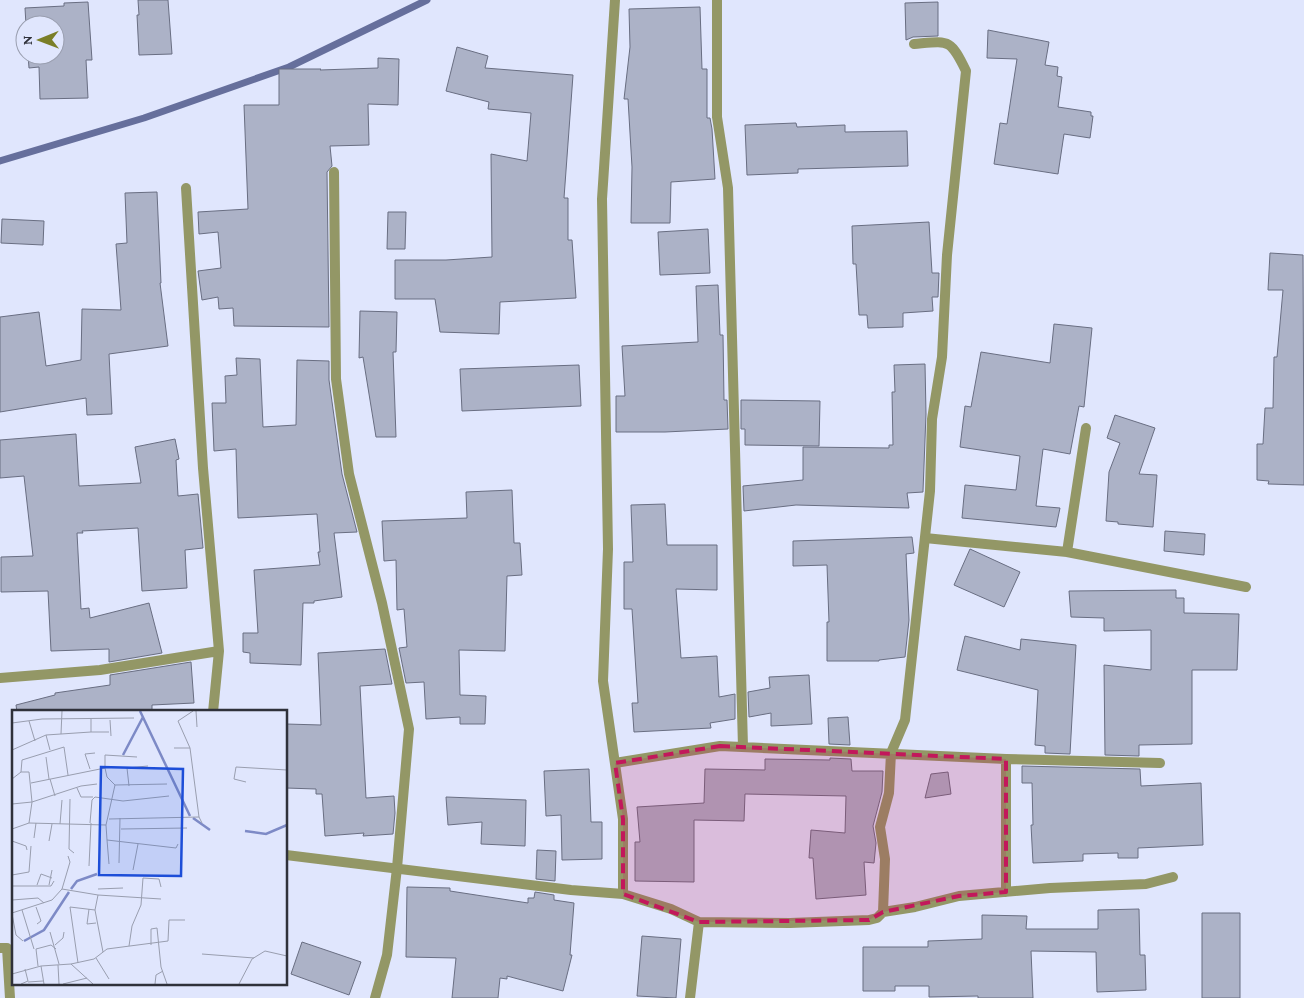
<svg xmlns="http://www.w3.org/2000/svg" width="1304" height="998" font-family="'Crimson Pro',serif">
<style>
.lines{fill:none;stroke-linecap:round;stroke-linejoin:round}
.stream{stroke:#666f9c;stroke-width:7}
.building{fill:#acb2c7;stroke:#696e82}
.street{stroke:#939766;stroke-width:10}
.marked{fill:#c2185b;fill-opacity:0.2;stroke:#c2185b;stroke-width:4;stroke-dasharray:10 6;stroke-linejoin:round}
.inset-river{fill:none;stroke:#7d8ac6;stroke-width:2.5}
.inset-road{fill:none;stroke:#999eaf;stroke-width:1}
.view{fill:#1d4ed8;fill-opacity:0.15;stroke:#1d4ed8;stroke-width:2.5}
.inset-edge{fill:none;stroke:#2f313a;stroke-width:2.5}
</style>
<rect width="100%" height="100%" fill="#e0e6fd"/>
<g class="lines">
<path class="stream" d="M 0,161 L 144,118 L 289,67 L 427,0"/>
</g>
<path class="building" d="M 138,0 L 168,0 L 172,54 L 139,55 L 137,15 L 139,15 Z
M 88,2 L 92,60 L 86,60 L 88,98 L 40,99 L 39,67 L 29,68 L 28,55 L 55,55 L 55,25 L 26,25 L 25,8 L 64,6 L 64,3 Z
M 938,2 L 938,36 L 913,37 L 906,40 L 905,3 Z
M 700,7 L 702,69 L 707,69 L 707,118 L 710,118 L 712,129 L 715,179 L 671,182 L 670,223 L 631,223 L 632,167 L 628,99 L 624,99 L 630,47 L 629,9 Z
M 988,30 L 1049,42 L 1045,65 L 1058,67 L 1057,76 L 1062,77 L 1058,107 L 1091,112 L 1091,116 L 1093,116 L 1090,138 L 1064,134 L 1058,174 L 994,164 L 1000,123 L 1007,124 L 1017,59 L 987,58 Z
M 457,47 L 488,56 L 485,68 L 573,75 L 564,198 L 568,198 L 568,240 L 572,240 L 576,298 L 500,302 L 499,334 L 440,332 L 435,299 L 395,299 L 395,260 L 446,260 L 492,257 L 491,154 L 527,161 L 531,113 L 488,109 L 489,102 L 446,91 Z
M 378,58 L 399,59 L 398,105 L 368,104 L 369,145 L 330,146 L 332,166 L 327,172 L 329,327 L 234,326 L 233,308 L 219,309 L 218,297 L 202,300 L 198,271 L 221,268 L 218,232 L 199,234 L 198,212 L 248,209 L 244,105 L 279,105 L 279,69 L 321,69 L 320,70 L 378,68 Z
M 796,123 L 797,127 L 845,125 L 845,132 L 907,131 L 908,166 L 798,169 L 798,173 L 747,175 L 745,125 Z
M 157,192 L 161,283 L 160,283 L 168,346 L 109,354 L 112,414 L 87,415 L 86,398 L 0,412 L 0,317 L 39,312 L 46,366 L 81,360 L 82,309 L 121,310 L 116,244 L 127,243 L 125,193 Z
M 388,212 L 406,212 L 405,249 L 387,249 Z
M 2,219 L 44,221 L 43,245 L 1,243 Z
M 929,222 L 932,273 L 939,273 L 938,297 L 932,297 L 933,311 L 903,313 L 903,327 L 868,328 L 867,315 L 859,315 L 856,264 L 853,264 L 852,226 Z
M 708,229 L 710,273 L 660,275 L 658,232 Z
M 1270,253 L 1303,255 L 1304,485 L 1268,484 L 1269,481 L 1257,480 L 1257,444 L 1263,444 L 1265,408 L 1273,408 L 1274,357 L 1277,357 L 1283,290 L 1268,290 Z
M 718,285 L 720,335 L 723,335 L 724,400 L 727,400 L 728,429 L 665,432 L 616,432 L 616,396 L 625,396 L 622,346 L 698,342 L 696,286 Z
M 360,311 L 397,312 L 396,352 L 393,352 L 396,437 L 376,437 L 363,357 L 359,358 Z
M 1054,324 L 1092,328 L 1084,407 L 1079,406 L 1070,454 L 1043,449 L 1036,506 L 1060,508 L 1056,527 L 962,518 L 965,485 L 1016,490 L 1020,456 L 960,447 L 965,406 L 971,407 L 981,352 L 1050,363 Z
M 236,358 L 260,359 L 263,427 L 296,425 L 297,360 L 329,361 L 329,380 L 342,474 L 357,532 L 334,533 L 342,597 L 314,601 L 314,603 L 303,603 L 301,665 L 250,663 L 250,653 L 243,652 L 243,633 L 258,633 L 254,570 L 320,565 L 318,552 L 320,552 L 317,514 L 238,518 L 236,449 L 214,451 L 212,403 L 226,403 L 225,376 L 237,375 Z
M 925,364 L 926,414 L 923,491 L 923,492 L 907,493 L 909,508 L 796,505 L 744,511 L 743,486 L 803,480 L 803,447 L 889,448 L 889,445 L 893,445 L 892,392 L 895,392 L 894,365 Z
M 579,365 L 581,406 L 462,411 L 460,369 Z
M 741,400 L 820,401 L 819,446 L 745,445 L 745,429 L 741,429 Z
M 1115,415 L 1155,428 L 1139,474 L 1157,475 L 1153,527 L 1118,524 L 1118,522 L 1106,521 L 1109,472 L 1120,443 L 1107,438 Z
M 76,434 L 79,486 L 141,483 L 135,447 L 175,439 L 179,459 L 176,460 L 178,496 L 198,494 L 203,548 L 185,550 L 187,588 L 142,591 L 138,528 L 82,531 L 83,533 L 77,533 L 81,609 L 89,608 L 90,618 L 149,603 L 162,653 L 109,662 L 109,649 L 51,651 L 48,591 L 1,592 L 1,557 L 33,556 L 24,476 L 0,478 L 0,440 Z
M 512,490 L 514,543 L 520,543 L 522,575 L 507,576 L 505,651 L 459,650 L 460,695 L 486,696 L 485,724 L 460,724 L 460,717 L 426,719 L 424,682 L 406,683 L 399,648 L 407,647 L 404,609 L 397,610 L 396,560 L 384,561 L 382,521 L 467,518 L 466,492 Z
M 665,504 L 667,545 L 717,545 L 717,590 L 676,589 L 681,658 L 717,656 L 719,697 L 735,694 L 735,719 L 710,723 L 711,728 L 634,732 L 632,703 L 638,703 L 632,609 L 624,609 L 624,562 L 633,562 L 631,505 Z
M 1165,531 L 1205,534 L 1204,555 L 1164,551 Z
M 912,537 L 914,553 L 906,554 L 909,620 L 905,657 L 879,660 L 879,661 L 827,661 L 827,622 L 829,622 L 827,565 L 793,566 L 793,541 Z
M 970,549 L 1020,572 L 1004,607 L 954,585 Z
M 1176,590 L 1176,598 L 1184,598 L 1184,613 L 1239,614 L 1237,670 L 1192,670 L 1192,744 L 1139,745 L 1139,756 L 1105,755 L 1104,665 L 1151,670 L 1151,630 L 1104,631 L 1104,618 L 1071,617 L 1069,591 Z
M 965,636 L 1020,650 L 1021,639 L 1076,645 L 1070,754 L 1045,753 L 1045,746 L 1035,745 L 1038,690 L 957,670 Z
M 385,649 L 392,684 L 360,686 L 366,798 L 394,796 L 395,813 L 393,834 L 363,836 L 364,833 L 325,836 L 322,794 L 316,794 L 316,789 L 286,788 L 286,724 L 321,725 L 318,653 Z
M 191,662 L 194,703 L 152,705 L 152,712 L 17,712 L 16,705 L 55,695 L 55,693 L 110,685 L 110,675 Z
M 809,675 L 812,724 L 771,726 L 771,713 L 749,717 L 748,692 L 770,688 L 769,677 Z
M 848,717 L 850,745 L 829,744 L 828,718 Z
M 830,758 L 851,759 L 852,771 L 883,771 L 882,792 L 873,826 L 876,843 L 874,863 L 864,862 L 866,895 L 816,899 L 813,858 L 809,858 L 811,830 L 845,833 L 846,796 L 745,794 L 744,821 L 694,820 L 694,882 L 635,881 L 635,842 L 640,842 L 637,807 L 704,803 L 705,769 L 765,770 L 765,759 L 830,760 Z
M 1022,766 L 1140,769 L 1141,786 L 1201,783 L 1203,845 L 1138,848 L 1138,858 L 1118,858 L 1118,853 L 1083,854 L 1083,861 L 1033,863 L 1031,825 L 1033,825 L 1032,783 L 1022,783 Z
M 589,769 L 591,822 L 602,822 L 602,859 L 562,860 L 561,815 L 546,816 L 544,771 Z
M 948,772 L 951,794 L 925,798 L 931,774 Z
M 446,797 L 526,800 L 525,846 L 481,844 L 482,822 L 448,825 Z
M 537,850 L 556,851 L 555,881 L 536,879 Z
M 407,887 L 450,888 L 450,891 L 528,903 L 528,898 L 534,898 L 535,892 L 554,895 L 554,900 L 574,903 L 570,955 L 572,955 L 563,991 L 507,976 L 507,979 L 500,978 L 498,998 L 452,998 L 456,958 L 406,957 Z
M 1139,909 L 1140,955 L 1145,955 L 1146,990 L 1097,992 L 1096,952 L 1031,951 L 1033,998 L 978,998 L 978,996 L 929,997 L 929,986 L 895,986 L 895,991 L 863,991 L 863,947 L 928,947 L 928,941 L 982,939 L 982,915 L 1027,916 L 1026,929 L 1098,929 L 1098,910 Z
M 1202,913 L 1240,913 L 1240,998 L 1202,998 Z
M 642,936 L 681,939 L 676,998 L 637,996 Z
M 302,942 L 361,962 L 349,995 L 291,974 Z"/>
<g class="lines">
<path class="street" d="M 615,0 L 602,199 L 608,549 L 603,681 L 623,819 L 623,894
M 717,0 L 717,117 L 728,188 L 743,747
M 334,172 L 336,379 L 349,474 L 382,603 L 409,729 L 397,868 L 387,955 L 375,998
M 186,188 L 203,468 L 219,651 L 213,712
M 925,538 L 1067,552 L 1246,587
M 1067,552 L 1086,428
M 0,678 L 100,670 L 219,651
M 1006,759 L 1006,892
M 615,763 L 720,746 L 1006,759 L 1160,763
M 286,855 L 571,890 L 623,894 L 671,909 L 699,922 L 790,923 L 869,920 L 877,918 L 883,912 L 885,859 L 880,827 L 889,793 L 891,753 L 905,720 L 930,491 L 932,419 L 942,357 L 947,255 L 966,71 C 950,38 949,41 914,44
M 883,912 L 915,907 L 959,896 L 1050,888 L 1146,884 L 1173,877
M 0,948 L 7,948 L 10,998
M 690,998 L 699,922"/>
</g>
<path class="marked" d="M 720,746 L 1006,759 L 1006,892 L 959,896 L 883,912 L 869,920 L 699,922 L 623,894 L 623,819 L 615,763 Z"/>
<g transform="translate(12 710)">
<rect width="275" height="275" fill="#e0e6fd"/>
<path class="inset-river" d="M 128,1 L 178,106M 111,45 L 131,7M 181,108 L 198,120M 233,121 L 254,124 L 275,115M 59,179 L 65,171 L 85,164M 12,231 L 32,220 L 57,182"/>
<path class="inset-road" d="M 181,1 L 166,11 L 178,38 L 187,107 L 190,113M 184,1 L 185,17M 79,9 L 79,22 L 97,22M 98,10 L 99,26M 17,11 L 23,31M 0,13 L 30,9 L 122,8M 49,24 L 50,1M 34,25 L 38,40M 162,38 L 178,38M 0,40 L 34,25 L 79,22M 34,47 L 37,69M 93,58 L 95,67 L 103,75 L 155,74M 78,59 L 73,44 L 83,43M 9,62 L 10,50 L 52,37 L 56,65M 0,69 L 9,62 L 17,62 L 20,92 L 17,113M 38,69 L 43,86M 234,72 L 222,69 L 224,57 L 275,60M 19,73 L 93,58 L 93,45 L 125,47M 103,75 L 94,115 L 95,130 L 164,138 L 166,134M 117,76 L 115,58 L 136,56M 65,78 L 69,87 L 81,87M 58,89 L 57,139 L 62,143M 0,94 L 20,92 L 69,76 L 85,74M 97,109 L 187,107M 78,113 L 80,90 L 83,87 L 111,91 L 157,86M 48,114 L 50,90M 0,119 L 17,113 L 94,115M 109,119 L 175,118M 22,128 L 24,113M 95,130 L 97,154M 0,131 L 14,136 L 15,140M 37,131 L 40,114M 107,153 L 108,108M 77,156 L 79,113M 121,160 L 126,134M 0,165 L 17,162 L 19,136M 25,175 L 29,164 L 40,168M 37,175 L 40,160M 0,176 L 39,176 L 42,171M 50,179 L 86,185 L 149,189M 86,179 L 111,178M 86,185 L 83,200 L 91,242M 0,190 L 26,188 L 32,193M 24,197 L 29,211 L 25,214M 77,199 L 75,214 L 84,213M 10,200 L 22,239M 0,203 L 40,190 L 50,179 L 58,152 L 56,146M 0,204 L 4,225 L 11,231M 38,222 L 47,254M 43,235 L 51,228 L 52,222M 139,235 L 139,219 L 145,218 L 149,257 L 155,274M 117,236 L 120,216 L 129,195 L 131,168 L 147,169 L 149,177M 190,244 L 242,248M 84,248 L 97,269M 66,253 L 58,197 L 83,200M 59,254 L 82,249 L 95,239 L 156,231 L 157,210 L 173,210M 46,255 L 47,274M 26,256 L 24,239 L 39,235 L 44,239M 29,256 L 32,274M 0,264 L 29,256 L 59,254 L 81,274M 16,272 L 31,271M 9,274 L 16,271 L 13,259M 51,274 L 75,268M 143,274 L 144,265 L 151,261M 227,274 L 240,249 L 253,241 L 275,246"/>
<path class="view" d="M 89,57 L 171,59 L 169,166 L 87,165 Z"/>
<rect width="275" height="275" class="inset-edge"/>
</g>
<g transform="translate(40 40) rotate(269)"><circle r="24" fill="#e0e6fd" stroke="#999eaf"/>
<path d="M0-4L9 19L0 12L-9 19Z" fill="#7a7e27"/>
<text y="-8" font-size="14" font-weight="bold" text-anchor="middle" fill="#2f313a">N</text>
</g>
</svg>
